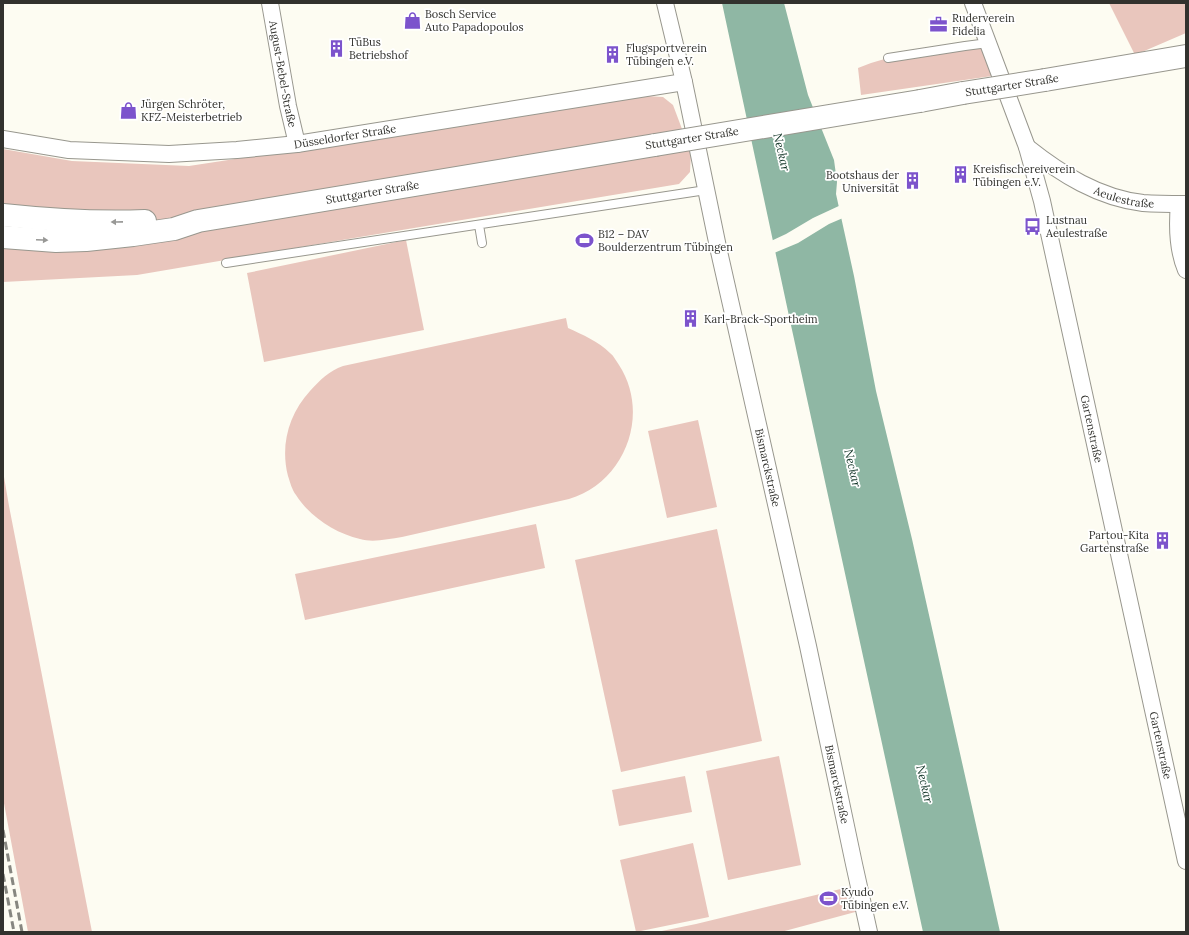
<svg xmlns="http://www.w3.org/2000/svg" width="1189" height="935" font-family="Lora,serif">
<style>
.green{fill:#e9c6bd}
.water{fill:#8fb7a4}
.pier{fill:#fdfcf2}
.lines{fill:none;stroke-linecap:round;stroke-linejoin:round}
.lane-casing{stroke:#98978e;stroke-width:10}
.street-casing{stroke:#98978e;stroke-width:18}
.secondary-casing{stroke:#98978e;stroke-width:24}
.lane{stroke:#fff;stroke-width:8}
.street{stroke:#fff;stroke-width:16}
.secondary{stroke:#fff;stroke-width:22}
.rail{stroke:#878780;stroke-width:3;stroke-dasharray:8 4;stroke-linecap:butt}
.secondary-bridge-casing{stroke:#98978e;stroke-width:24;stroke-linecap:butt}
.secondary-bridge{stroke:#fff;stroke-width:22}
.oneway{fill:#989896}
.labels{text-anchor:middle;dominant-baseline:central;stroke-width:3.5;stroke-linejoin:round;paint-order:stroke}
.poi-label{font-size:11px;fill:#32322e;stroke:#fff;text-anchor:start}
.street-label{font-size:11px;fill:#32322e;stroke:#fff}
.water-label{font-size:12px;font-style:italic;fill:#0d3123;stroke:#fff}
</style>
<rect width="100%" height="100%" fill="#fdfcf2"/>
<path class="green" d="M 1109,3 L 1186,3 L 1186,33 L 1135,55 Z
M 988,43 L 999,75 L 861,95 L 858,68 L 871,63 L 888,58 Z
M 646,96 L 663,97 L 673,105 L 691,153 L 690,172 L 679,184 L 354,238 L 137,275 L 3,282 L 3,149 L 72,161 L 189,166 Z
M 406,240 L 424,330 L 264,362 L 247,273 Z
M 566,318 L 568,328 C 583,335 598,341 610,353 C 614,356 616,361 619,365 C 651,414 625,483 569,499 L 402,537 C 388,539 373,543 360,539 C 335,533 310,517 296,495 C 292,490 290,482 288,476 C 280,445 289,414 310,391 C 320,380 329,371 343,366 Z
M 698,420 L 717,507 L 667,518 L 648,431 Z
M 3,471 L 9,506 L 92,932 L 28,932 L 3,798 Z
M 536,524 L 545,568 L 305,620 L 295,574 Z
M 717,529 L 762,741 L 621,772 L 575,560 Z
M 779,756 L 801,865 L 728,880 L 706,771 Z
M 685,776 L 692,812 L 619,826 L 612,790 Z
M 693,843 L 709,917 L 636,932 L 620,860 Z
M 853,886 L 859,911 L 781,932 L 657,932 L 696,924 Z"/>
<path class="water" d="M 722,3 L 784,3 L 808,95 L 834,160 L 837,182 L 836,194 L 854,276 L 876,391 L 912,539 L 1000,932 L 923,932 L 789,316 Z"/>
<path class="pier" d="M 841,205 L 843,218 L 829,224 L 798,243 L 774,253 L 771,241 L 786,234 L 813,218 Z"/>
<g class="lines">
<defs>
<path id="lane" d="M 888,58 L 965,46 L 988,43
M 479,225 L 482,243
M 226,263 L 706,190"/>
<g id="street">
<path id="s1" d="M 270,3 L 288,106 L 297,144"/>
<path id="s2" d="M 665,3 L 684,82 L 718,247 L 808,646 L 854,864 L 869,932"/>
<path id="s3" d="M 973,3 L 1027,147 L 1042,201 L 1186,861"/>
<path id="s4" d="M 3,139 L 69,150 L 169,154 L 237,150 L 297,144 L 684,82"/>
<path id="s5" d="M 1027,147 C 1061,174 1099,198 1143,203 C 1157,204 1172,204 1186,204"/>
<path d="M 1179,204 C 1177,226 1177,249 1186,270"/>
</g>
<g id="secondary">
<path d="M 1045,80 L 1186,56"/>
<path d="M 920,101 L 963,93"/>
<path d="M 3,215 C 50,220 98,223 145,221"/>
<path id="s6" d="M 3,237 L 56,241 L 86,240 L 133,235 L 174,229 L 198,221 L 655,145"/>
</g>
</defs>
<use href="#lane" class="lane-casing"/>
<use href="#street" class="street-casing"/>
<use href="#secondary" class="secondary-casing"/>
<use href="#lane" class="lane"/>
<use href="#street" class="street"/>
<use href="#secondary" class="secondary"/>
<path class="rail" d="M 3,830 L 22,932
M 3,874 L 14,932"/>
<defs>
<path id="secondary-bridge" d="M 963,93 L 1045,80
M 655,145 L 920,101"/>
</defs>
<use href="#secondary-bridge" class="secondary-bridge-casing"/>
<use href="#secondary-bridge" class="secondary-bridge"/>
</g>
<defs><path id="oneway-solid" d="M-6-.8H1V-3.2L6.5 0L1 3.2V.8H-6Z"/></defs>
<g class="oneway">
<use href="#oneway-solid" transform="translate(117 222) rotate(179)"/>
<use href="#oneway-solid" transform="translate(42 240) rotate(3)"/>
</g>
<defs>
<symbol id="shop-bare" viewBox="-9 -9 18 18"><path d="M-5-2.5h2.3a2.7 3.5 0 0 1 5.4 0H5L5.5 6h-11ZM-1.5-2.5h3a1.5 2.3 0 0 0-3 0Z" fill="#7c53cc" stroke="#fff" stroke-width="2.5" paint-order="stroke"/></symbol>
<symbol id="office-bare" viewBox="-9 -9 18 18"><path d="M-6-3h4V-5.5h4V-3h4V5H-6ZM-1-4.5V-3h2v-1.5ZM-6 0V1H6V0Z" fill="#7c53cc" stroke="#fff" stroke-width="2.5" paint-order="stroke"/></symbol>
<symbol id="building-bare" viewBox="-9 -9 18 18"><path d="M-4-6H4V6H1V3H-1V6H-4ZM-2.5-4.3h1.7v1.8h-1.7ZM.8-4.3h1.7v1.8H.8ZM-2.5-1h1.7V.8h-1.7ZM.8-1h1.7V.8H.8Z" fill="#7c53cc" stroke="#fff" stroke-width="2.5" paint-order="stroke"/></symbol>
<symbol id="bus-bare" viewBox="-9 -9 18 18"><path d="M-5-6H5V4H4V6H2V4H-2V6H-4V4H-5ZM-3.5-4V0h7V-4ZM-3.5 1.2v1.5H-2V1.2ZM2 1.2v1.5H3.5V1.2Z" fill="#7c53cc" stroke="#fff" stroke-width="2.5" paint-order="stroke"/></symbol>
<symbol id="stadium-bare" viewBox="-9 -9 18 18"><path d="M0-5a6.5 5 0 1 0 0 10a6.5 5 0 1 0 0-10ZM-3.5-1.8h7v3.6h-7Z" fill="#7c53cc" stroke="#fff" stroke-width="2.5" paint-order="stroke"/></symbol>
</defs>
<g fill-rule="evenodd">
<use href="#shop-bare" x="400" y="8" width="25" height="25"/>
<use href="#office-bare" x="926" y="12" width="25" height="25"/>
<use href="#building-bare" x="324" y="36" width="25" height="25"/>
<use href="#building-bare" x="600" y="42" width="25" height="25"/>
<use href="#shop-bare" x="116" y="98" width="25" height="25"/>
<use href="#building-bare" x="948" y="162" width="25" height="25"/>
<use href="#building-bare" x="900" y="168" width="25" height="25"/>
<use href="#bus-bare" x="1020" y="214" width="25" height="25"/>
<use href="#stadium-bare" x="572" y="228" width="25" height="25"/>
<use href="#building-bare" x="678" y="306" width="25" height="25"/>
<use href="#building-bare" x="1150" y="528" width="25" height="25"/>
<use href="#stadium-bare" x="816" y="886" width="25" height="25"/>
</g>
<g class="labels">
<g class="poi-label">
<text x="425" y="14">Bosch Service<tspan x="425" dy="13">Auto Papadopoulos</tspan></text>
<text x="952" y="18">Ruderverein<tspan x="952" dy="13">Fidelia</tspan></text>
<text x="349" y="42">TüBus<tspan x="349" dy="13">Betriebshof</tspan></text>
<text x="626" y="48">Flugsportverein<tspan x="626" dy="13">Tübingen e.V.</tspan></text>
<text x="141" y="104">Jürgen Schröter,<tspan x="141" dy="13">KFZ-Meisterbetrieb</tspan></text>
<text x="973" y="169">Kreisfischereiverein<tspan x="973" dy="13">Tübingen e.V.</tspan></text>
<text x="899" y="175" text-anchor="end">Bootshaus der<tspan x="899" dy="13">Universität</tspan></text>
<text x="1046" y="220">Lustnau<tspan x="1046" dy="13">Aeulestraße</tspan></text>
<text x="598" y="234">B12 – DAV<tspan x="598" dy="13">Boulderzentrum Tübingen</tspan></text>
<text x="704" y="319">Karl-Brack-Sportheim</text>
<text x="1149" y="535" text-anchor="end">Partou-Kita<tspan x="1149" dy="13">Gartenstraße</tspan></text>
<text x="841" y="892">Kyudo<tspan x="841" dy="13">Tübingen e.V.</tspan></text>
</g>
<g class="street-label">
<text stroke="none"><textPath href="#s1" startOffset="72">August-Bebel-Straße</textPath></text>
<text transform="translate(1012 85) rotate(-9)">Stuttgarter Straße</text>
<text stroke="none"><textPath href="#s4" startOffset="344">Düsseldorfer Straße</textPath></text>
<text transform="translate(692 138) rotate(-9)">Stuttgarter Straße</text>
<text stroke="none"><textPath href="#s6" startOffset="374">Stuttgarter Straße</textPath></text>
<text stroke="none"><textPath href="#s5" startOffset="111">Aeulestraße</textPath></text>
<text stroke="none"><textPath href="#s3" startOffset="443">Gartenstraße</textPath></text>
<text stroke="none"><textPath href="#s2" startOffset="476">Bismarckstraße</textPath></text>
<text stroke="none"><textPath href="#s3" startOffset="767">Gartenstraße</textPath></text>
<text stroke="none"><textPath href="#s2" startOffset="800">Bismarckstraße</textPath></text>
</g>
<g class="water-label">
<text transform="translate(782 152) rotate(77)">Neckar</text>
<text transform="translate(853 468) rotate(77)">Neckar</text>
<text transform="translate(925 784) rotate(77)">Neckar</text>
</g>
</g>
<rect width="1189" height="935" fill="none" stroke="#32322e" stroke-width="8"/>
</svg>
